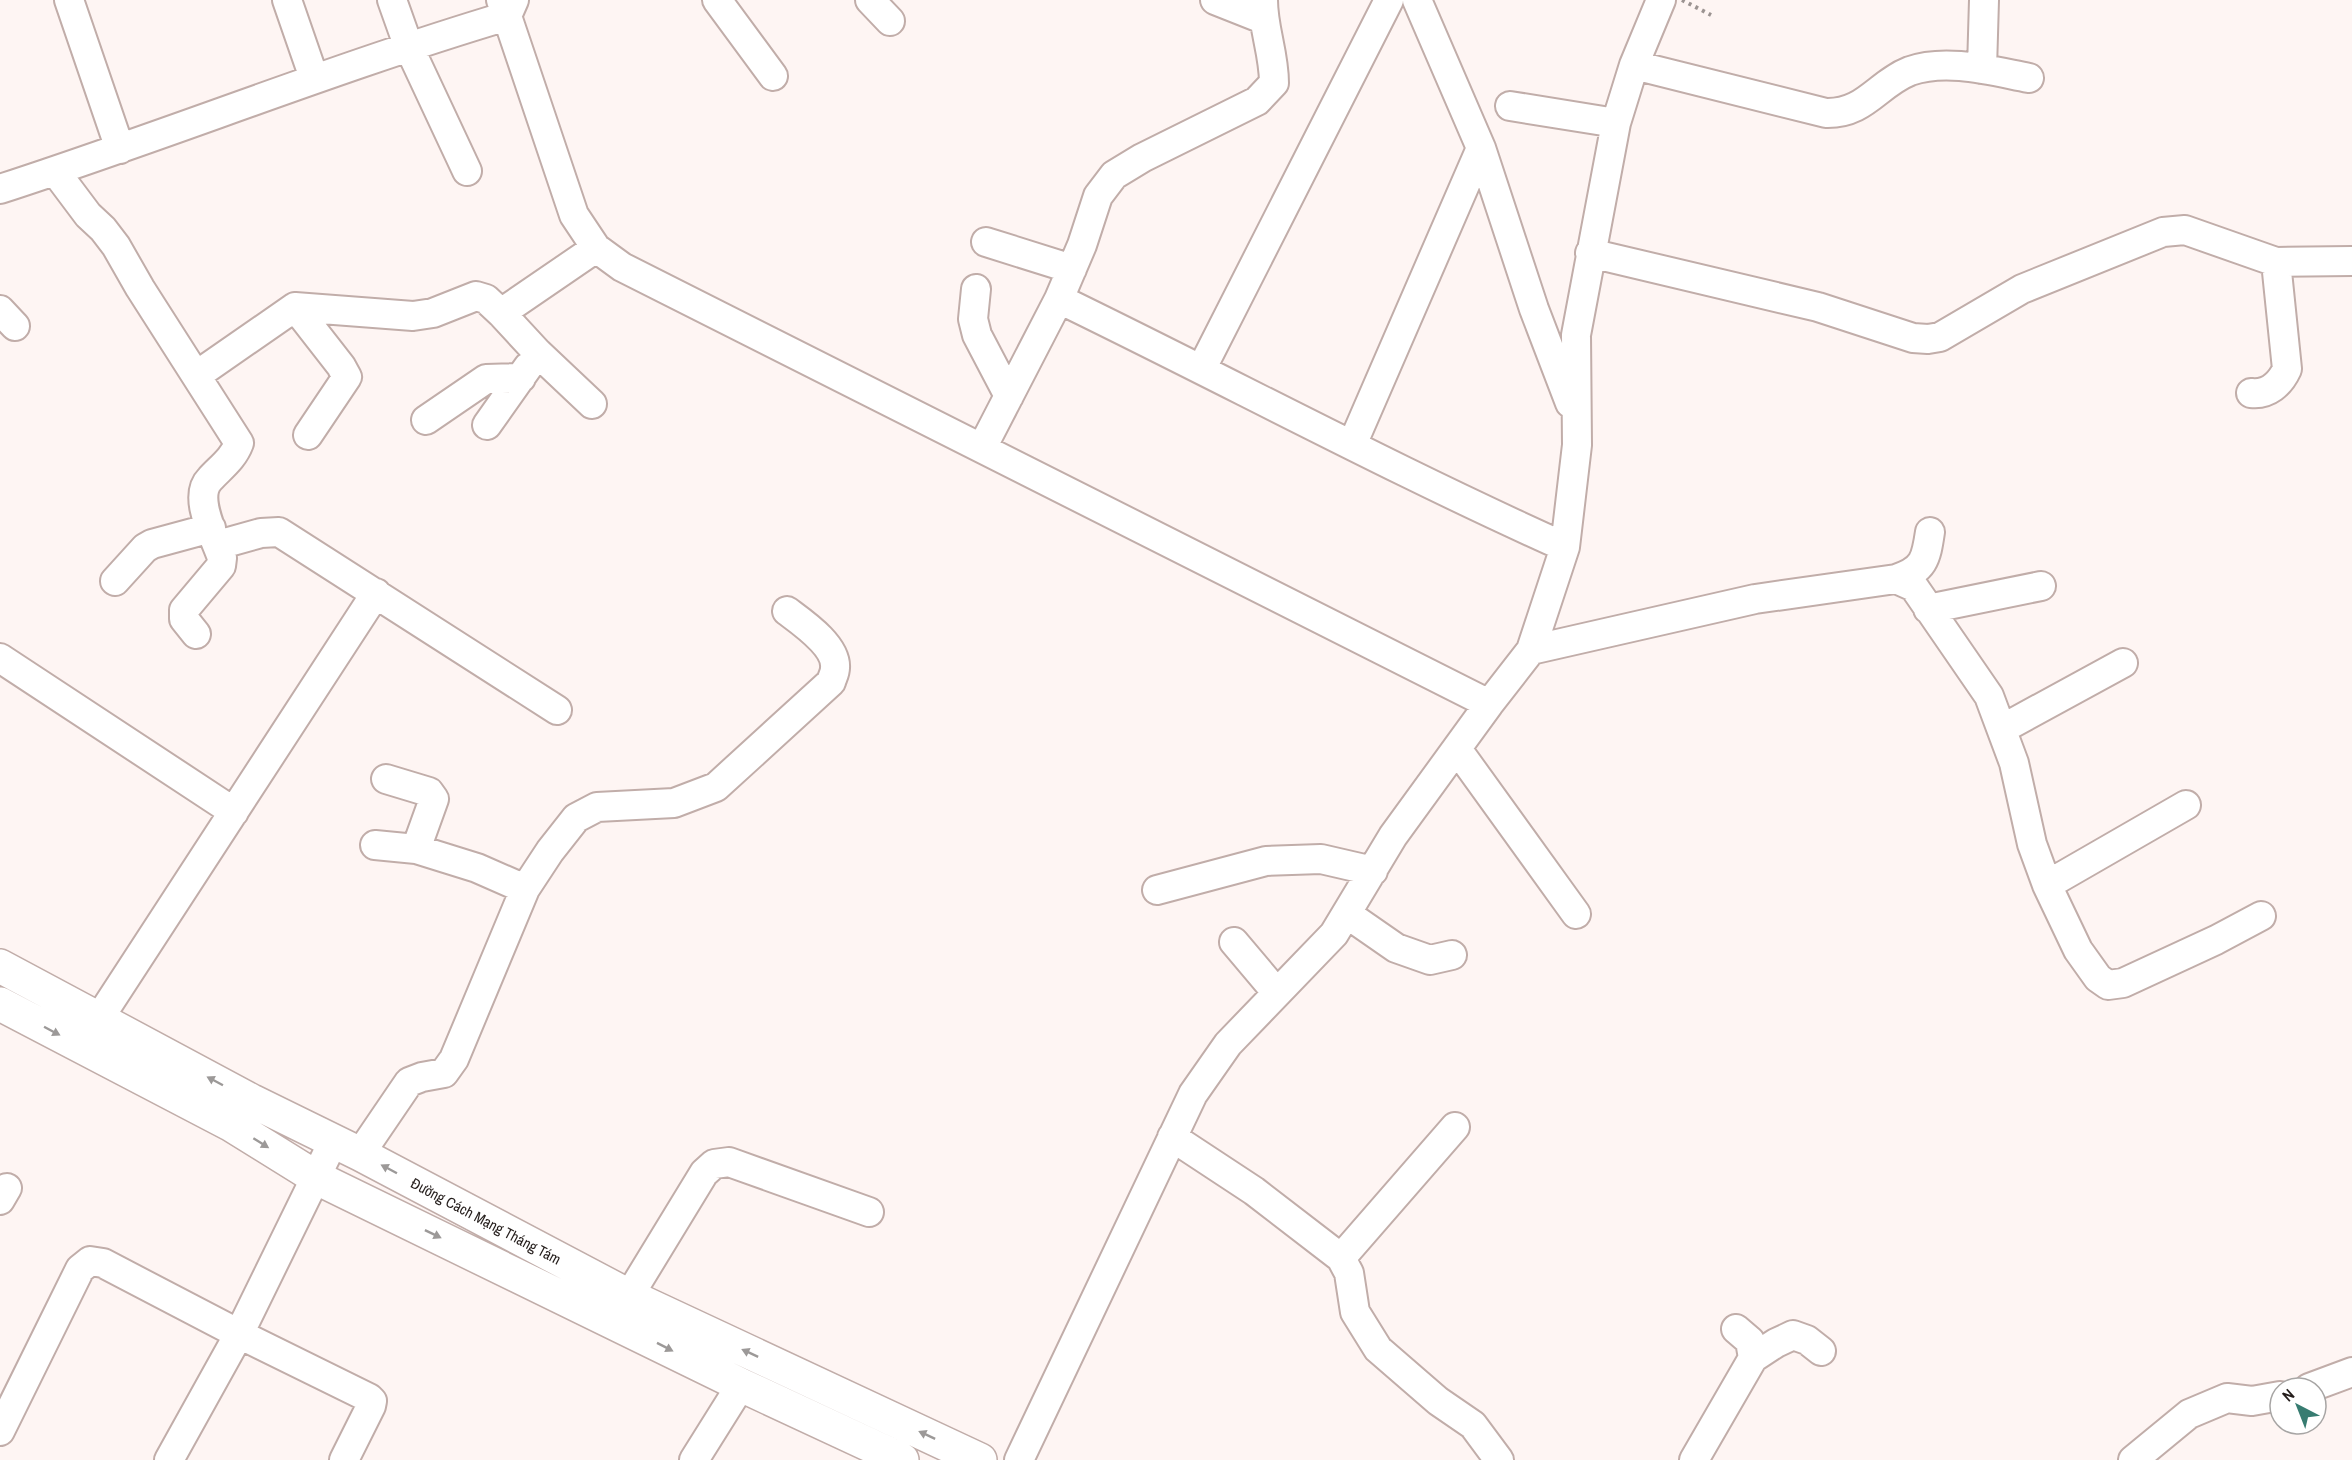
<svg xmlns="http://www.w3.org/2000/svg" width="2352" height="1460" font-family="'Archivo Narrow',sans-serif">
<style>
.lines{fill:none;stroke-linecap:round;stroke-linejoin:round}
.minor-casing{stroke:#c1ada9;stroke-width:32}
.major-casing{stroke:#c1ada9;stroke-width:36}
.path{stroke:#9b9391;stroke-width:4;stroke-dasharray:3 4.5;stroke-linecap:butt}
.minor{stroke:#fff;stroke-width:28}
.major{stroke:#fff;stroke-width:33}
.oneway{fill:#9c9998}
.labels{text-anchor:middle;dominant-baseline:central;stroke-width:6;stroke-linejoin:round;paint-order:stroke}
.street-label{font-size:15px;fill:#241d1b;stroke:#fff}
</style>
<rect width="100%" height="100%" fill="#fef5f3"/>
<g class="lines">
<defs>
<path id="minor" d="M 69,0 L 120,149
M 287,0 L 314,78
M 392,0 L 408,45 L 467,171
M 514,0 L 507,16 L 574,215 L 596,248 L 622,267 L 1489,704
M 717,0 L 773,76
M 870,0 L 890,21
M 1215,0 L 1263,19
M 1417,0 L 1481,148 L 1534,309 L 1570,403
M 1634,65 L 1826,113 C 1865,114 1877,84 1910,71 C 1947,58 1992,71 2029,78
M 1982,69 L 1984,0
M 1510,106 L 1616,123
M 55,171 L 88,215 L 103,229 L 116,246 L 140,288 L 239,443 C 233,459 221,467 210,479 C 192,497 215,537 222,558 L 221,566 L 184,610 L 184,619 L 196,634
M 0,189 C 170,134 336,67 507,16 L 501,0
M 986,242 L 1072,269
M 1590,253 L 1818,307 L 1913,338 L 1928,339 L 1940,337 L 2022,289 L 2163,232 L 2185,230 L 2276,262 L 2352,261
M 976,289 L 973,319 L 977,335 L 1009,396
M 1059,299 C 1228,381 1393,470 1565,547
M 295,307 L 413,316 L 433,313 L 476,296 L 486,299 L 501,313
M 0,310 L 15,326
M 1202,368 L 1389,0
M 197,375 L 295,307 L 341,366 L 347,377 L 308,435
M 2251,393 C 2268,395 2280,384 2287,369 L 2276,262
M 592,404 L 538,353 L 501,313 L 596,248
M 426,420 L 486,379 L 521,378
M 487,425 L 528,367
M 1352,445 L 1481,148
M 982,448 L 1059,299 L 1082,245 L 1098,196 L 1114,175 L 1142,158 L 1257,101 L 1274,83 C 1274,53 1263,29 1263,0
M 218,545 L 261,533 L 279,532 L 557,710
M 1896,579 C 1924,570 1926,559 1930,532
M 115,581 L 145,548 L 152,544 L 211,528
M 1928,609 L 2041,586
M 1531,650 L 1755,599 L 1896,579 L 1914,587 L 1989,696 L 2014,763 L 2032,844 L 2047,885 L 2078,950 L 2098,978 L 2108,985 L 2123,983 L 2216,940 L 2261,916
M 0,658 L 234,812
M 2002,729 L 2123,663
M 1457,749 L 1576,914
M 386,779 L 429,792 L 434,799 L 416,849
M 375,845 L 416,849 L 477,868 L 525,889
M 2047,885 L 2186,805
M 1157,890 L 1266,861 L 1321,859 L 1373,871
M 1347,914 L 1396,948 L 1430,960 L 1452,955
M 1234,942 L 1277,993
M 87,1037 L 376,593
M 1172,1137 L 1254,1191 L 1341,1258 L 1349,1273 L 1355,1312 L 1378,1349 L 1438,1401 L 1473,1425 L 1499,1460
M 360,1154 L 409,1082 L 422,1077 L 444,1073 L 454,1059 L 525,889 L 550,851 L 576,818 L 597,807 L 674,803 L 716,787 L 831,682 C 832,678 835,673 835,668 C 837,646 803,623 787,611
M 0,1200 L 7,1188
M 1341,1258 L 1455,1127
M 621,1316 L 629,1296 L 704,1173 L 714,1164 L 729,1162 L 869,1212
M 1753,1358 L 1776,1343 L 1793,1335 L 1807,1340 L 1821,1351
M 2309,1388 L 2352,1372
M 0,1431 L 80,1269 L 90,1261 L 103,1263 L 239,1334 L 369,1398 L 372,1401 L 371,1406 L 344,1460
M 169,1460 L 239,1334 L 333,1142
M 694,1460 L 741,1385
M 1019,1460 L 1193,1094 L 1228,1044 L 1334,934 L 1393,836 L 1489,704 L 1531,650 L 1565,547 L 1577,445 L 1576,335 L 1616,123 L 1634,65 L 1661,0
M 1694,1460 L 1753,1358 L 1750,1341 L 1736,1329
M 2133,1460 L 2189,1414 L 2227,1398 L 2252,1401 L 2280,1396"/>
<path id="major" d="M 0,966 L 252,1101 L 360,1154 L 629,1296 L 980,1460
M 0,1004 L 230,1124 L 317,1178 L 741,1385 L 902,1460"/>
</defs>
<use href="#minor" class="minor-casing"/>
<use href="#major" class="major-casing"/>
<path class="path" d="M 1682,0 L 1711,15"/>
<use href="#minor" class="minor"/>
<use href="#major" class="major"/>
</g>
<defs><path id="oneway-solid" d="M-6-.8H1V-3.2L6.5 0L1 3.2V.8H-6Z" transform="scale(1.5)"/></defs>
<g class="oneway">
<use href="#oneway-solid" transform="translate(52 1031) rotate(28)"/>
<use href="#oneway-solid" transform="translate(215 1081) rotate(-152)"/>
<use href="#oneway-solid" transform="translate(261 1143) rotate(32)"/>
<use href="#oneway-solid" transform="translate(389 1169) rotate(-152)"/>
<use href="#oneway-solid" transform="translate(433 1234) rotate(26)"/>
<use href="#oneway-solid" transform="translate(665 1347) rotate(27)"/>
<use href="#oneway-solid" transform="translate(750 1353) rotate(-155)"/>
<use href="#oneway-solid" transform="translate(927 1435) rotate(-155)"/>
</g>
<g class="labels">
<g class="street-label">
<text transform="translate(486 1221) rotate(28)">Đường Cách Mạng Tháng Tám</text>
</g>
</g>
<g transform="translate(2298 1406) rotate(318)"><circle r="28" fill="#ffffff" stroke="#a7a5a4" stroke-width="1.5"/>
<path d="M0-4.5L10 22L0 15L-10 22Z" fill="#377c71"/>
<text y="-9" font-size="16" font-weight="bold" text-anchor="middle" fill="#241d1b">N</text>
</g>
</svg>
